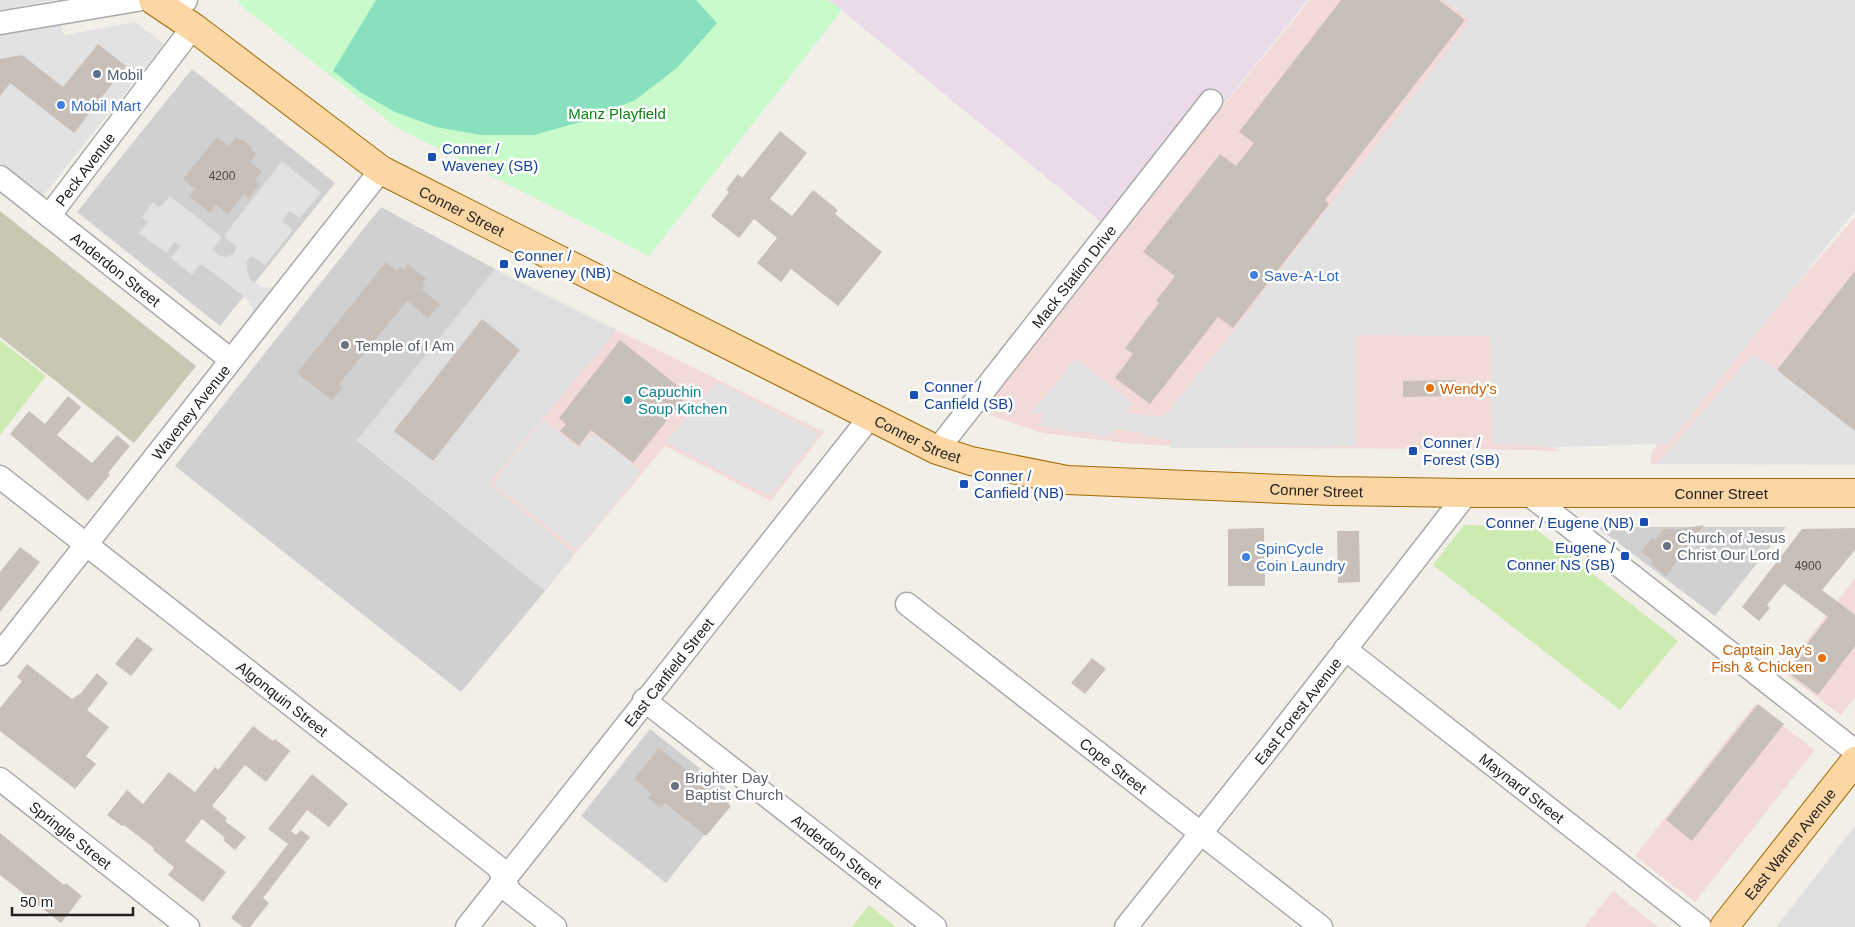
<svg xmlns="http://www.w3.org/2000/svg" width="1855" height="927" font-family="Helvetica,sans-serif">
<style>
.residential{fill:#e0dfdf}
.commercial{fill:#f2dad9}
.industrial{fill:#ebdbe8}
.religious{fill:#d0d0d0}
.construction{fill:#c7c7b4}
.grass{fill:#cdebb0}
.park{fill:#c8facc}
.pitch{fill:#88e0be}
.parking{fill:#e2e2e2}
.building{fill:#c7bfb8}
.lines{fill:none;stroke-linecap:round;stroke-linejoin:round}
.minor-casing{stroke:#a9a9a9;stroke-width:25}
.major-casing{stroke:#a06b00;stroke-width:30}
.minor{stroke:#fff;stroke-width:22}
.major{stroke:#fcd6a4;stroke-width:28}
.service-dot{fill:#5c6f8a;stroke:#fff;stroke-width:2}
.shop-dot{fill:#3f7fe0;stroke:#fff;stroke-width:2}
.transit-dot{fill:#1a4fb4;stroke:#fff;stroke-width:2}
.worship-dot{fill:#6b7280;stroke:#fff;stroke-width:2}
.food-dot{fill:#e8710a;stroke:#fff;stroke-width:2}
.culture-dot{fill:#0f9aa8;stroke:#fff;stroke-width:2}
.labels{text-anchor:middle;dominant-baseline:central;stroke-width:5;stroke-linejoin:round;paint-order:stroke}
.number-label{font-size:12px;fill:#4b4948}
.service-label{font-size:15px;fill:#4e5e75;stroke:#fff;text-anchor:start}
.shop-label{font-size:15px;fill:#366cbe;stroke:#fff;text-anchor:start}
.park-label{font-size:15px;fill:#0c8416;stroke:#fff}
.transit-label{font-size:15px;fill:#164399;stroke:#fff;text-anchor:start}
.street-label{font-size:15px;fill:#222;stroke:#fff}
.worship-label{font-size:15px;fill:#5b616d;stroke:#fff;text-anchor:start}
.food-label{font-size:15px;fill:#c56008;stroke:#fff;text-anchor:start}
.culture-label{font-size:15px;fill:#0d838f;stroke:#fff;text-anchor:start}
</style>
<rect width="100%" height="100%" fill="#f2efe9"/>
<path class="residential" d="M 495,269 L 617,330 L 489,483 L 575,554 L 545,591 L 357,439 Z
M 1855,826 L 1855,927 L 1776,927 Z"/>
<path class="commercial" d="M 1310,0 L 1619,0 L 1514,420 L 1559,451 L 1487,449 L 1216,448 L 1134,444 L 1042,433 L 970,408 L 1112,241 Z
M 1855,217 L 1855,462 L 1650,464 L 1652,451 Z
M 617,330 L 824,432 L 771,501 L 665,446 L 575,554 L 489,483 Z
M 1855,578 L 1855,697 L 1841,715 L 1783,672 Z
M 1755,704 L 1815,750 L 1695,902 L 1635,856 Z
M 1613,891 L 1658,927 L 1584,927 Z"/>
<path class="industrial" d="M 829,0 L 1308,0 L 1218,111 L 1203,100 L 1106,226 Z"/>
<path class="religious" d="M 192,69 L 335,183 L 220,326 L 77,212 Z
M 381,207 L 495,269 L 357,440 L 545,591 L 461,692 L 175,466 Z
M 1597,527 L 1786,527 L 1715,616 Z
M 650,729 L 735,796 L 666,883 L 581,816 Z"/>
<path class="construction" d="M 0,211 L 196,366 L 134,443 L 0,337 Z"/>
<path class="grass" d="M 0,340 L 46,376 L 0,435 Z
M 1464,525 L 1532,526 L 1678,641 L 1620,710 L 1433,565 Z
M 869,905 L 896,927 L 852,927 Z"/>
<path class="park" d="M 240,0 L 829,0 L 842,10 L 649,256 L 396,127 L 238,3 Z"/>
<path class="pitch" d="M 376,0 L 696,0 L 717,23 L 677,68 L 635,100 L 584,121 L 534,135 L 481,135 L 436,127 L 395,112 L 360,92 L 333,71 Z"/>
<path class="parking" d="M 0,0 L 54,0 L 0,10 Z
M 1444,0 L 1855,0 L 1855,211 L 1668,444 L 1559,447 L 1492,443 L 1490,336 L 1356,335 L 1356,446 L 1170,448 L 1171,440 L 1144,436 L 1143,433 L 1115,429 L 1112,437 L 1039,426 L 1043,412 L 1031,413 L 1076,359 L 1133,403 L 1128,409 L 1129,413 L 1161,417 L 1167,413 L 1236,328 L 1471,20 Z
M 136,22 L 164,44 L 42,197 L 0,163 L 0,34 L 60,24 L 64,35 Z
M 282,161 L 321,193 L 300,218 L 290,211 L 282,221 L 293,230 L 265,265 L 252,256 L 247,260 L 247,270 L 251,281 L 262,287 L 273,288 L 279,284 L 250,319 L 253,309 L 247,299 L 203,265 L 199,265 L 192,275 L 171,258 L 180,246 L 175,242 L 166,253 L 139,233 L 148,222 L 142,217 L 153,202 L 158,207 L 160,207 L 170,196 L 222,237 L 213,249 L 219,256 L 226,257 L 233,254 L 237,247 L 224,236 Z
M 1753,354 L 1777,370 L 1853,429 L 1855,428 L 1855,465 L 1657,464 Z
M 717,382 L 819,434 L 771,496 L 666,442 Z
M 543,420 L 579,449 L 593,433 L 641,471 L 577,550 L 493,483 Z"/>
<path class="building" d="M 1341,0 L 1439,0 L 1465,20 L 1325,200 L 1329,204 L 1233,328 L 1218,317 L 1150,404 L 1115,378 L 1133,354 L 1125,348 L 1159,303 L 1156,301 L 1175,276 L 1143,252 L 1220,154 L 1236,166 L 1254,143 L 1239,132 Z
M 98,44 L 126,66 L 74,133 L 10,83 L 0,96 L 0,59 L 22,55 L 63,87 Z
M 780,131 L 807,153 L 770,199 L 792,216 L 813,190 L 838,210 L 835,214 L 882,252 L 838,306 L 791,269 L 781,282 L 757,263 L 777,238 L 754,219 L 739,238 L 711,216 L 729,192 L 726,190 L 738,174 L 742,178 Z
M 217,137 L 229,146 L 236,137 L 241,141 L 242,139 L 252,147 L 251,149 L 256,154 L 250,162 L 262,172 L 255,180 L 260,184 L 249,198 L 244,194 L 228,214 L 216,205 L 210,213 L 189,196 L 195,189 L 183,179 Z
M 386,262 L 397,271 L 401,266 L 404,270 L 408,264 L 426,279 L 422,283 L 426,286 L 422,290 L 440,304 L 428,318 L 407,301 L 339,384 L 343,387 L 332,400 L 297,373 Z
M 1855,271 L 1855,431 L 1777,370 Z
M 482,319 L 520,350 L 433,461 L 394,431 Z
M 620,340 L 688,394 L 633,463 L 591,430 L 579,446 L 560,431 L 566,424 L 559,418 Z
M 1456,380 L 1456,396 L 1403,397 L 1403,381 Z
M 68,396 L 81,407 L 57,435 L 92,463 L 117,435 L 130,446 L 108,473 L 110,475 L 88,501 L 10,434 L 29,411 L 45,424 Z
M 1704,525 L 1666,576 L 1651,564 L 1653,561 L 1641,552 L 1652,537 L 1655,540 L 1664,529 L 1680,529 Z
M 1264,528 L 1265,586 L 1228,586 L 1228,529 Z
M 1855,528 L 1855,550 L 1822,590 L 1855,615 L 1855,646 L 1818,695 L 1786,671 L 1828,617 L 1784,584 L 1767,605 L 1770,608 L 1759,621 L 1742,607 L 1802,529 Z
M 1337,531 L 1359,531 L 1360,582 L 1338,583 Z
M 20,547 L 40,562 L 0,612 L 0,572 Z
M 137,637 L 153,649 L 131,676 L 115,664 Z
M 1092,658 L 1106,669 L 1085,694 L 1071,683 Z
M 27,664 L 72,699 L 81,693 L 97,673 L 108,683 L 87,710 L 109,727 L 86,756 L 96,764 L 75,789 L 0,731 L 0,708 L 22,681 L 17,677 Z
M 1758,704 L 1784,724 L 1692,841 L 1666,820 Z
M 253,726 L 273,741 L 275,739 L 290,751 L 266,782 L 245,765 L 212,806 L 227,818 L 225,821 L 246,837 L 235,850 L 223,840 L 225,838 L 202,819 L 185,841 L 226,872 L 203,902 L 168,875 L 174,867 L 153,850 L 154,848 L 124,825 L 122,826 L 107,815 L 127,790 L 143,804 L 169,772 L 195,792 L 215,767 L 218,770 Z
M 659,748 L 731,806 L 706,836 L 665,803 L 661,808 L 648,798 L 652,794 L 634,779 Z
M 312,774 L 348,804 L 329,827 L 307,810 L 291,831 L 296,835 L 301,830 L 310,837 L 263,898 L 269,903 L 250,927 L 243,927 L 231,918 L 288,844 L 268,829 Z
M 0,833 L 64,885 L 66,883 L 82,896 L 61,923 L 0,875 Z"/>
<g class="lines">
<defs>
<g id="minor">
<path d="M 174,14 L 186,0"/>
<path d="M 0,23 L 137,0"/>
<path id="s1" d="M 0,177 L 231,360"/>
<path id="s2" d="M 49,216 L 193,27"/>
<path id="s3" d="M 937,450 L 1211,101"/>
<path id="s4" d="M 0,477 L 498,867 L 510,892 L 555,927"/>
<path d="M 1527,493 L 1855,751"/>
<path id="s5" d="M 907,604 L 1321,927"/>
<path id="s6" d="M 1345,649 L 1700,927"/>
<path id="s7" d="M 0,654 L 381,170"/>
<path id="s8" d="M 644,700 L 935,927"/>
<path id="s9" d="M 0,779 L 188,927"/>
<path id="s10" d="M 467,927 L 870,417"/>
<path id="s11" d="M 1126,927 L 1275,740 L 1467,493"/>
</g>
<g id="major">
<path id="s12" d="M 153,0 L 193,27 L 381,170 L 937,450 L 971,461 L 1067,480 L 1333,491 L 1467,493 L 1855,493"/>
<path id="s13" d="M 1724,927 L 1855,761"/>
</g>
</defs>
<use href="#minor" class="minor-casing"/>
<use href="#major" class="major-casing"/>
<use href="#minor" class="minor"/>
<use href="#major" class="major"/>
</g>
<circle class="service-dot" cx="97" cy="74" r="5"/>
<g class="shop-dot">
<circle cx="61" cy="105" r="5"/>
<circle cx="1254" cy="275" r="5"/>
<circle cx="1246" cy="557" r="5"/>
</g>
<g class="transit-dot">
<rect x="427" y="152" width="10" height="10" rx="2.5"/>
<rect x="499" y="259" width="10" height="10" rx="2.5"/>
<rect x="909" y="390" width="10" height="10" rx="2.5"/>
<rect x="1408" y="446" width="10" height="10" rx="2.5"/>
<rect x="959" y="479" width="10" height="10" rx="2.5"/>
<rect x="1639" y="517" width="10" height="10" rx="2.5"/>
<rect x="1620" y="551" width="10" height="10" rx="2.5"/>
</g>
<g class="worship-dot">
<circle cx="345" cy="345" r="5"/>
<circle cx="1667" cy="546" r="5"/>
<circle cx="675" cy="786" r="5"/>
</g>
<g class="food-dot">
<circle cx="1430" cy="388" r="5"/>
<circle cx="1822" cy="658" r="5"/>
</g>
<circle class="culture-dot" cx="628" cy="400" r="5"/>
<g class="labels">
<g class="number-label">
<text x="222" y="176">4200</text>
<text x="1808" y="566">4900</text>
</g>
<g class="service-label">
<text x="107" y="74">Mobil</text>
</g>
<g class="shop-label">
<text x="71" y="105">Mobil Mart</text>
<text x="1264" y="275">Save-A-Lot</text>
<text x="1256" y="548">SpinCycle<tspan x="1256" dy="17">Coin Laundry</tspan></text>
</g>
<g class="park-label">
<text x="617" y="113">Manz Playfield</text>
</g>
<g class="transit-label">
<text x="442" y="148">Conner /<tspan x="442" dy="17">Waveney (SB)</tspan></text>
<text x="514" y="255">Conner /<tspan x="514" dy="17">Waveney (NB)</tspan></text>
<text x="924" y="386">Conner /<tspan x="924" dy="17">Canfield (SB)</tspan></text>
<text x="1423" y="442">Conner /<tspan x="1423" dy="17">Forest (SB)</tspan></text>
<text x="974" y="475">Conner /<tspan x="974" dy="17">Canfield (NB)</tspan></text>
<text x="1634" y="522" text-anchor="end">Conner / Eugene (NB)</text>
<text x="1615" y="547" text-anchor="end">Eugene /<tspan x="1615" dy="17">Conner NS (SB)</tspan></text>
</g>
<g class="street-label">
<text stroke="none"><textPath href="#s2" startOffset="59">Peck Avenue</textPath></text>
<text stroke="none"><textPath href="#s12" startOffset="375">Conner Street</textPath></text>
<text stroke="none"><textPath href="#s1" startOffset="148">Anderdon Street</textPath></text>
<text stroke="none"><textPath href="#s3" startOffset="221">Mack Station Drive</textPath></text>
<text stroke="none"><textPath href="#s7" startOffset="308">Waveney Avenue</textPath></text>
<text stroke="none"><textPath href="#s12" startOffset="885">Conner Street</textPath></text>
<text stroke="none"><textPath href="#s12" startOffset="1290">Conner Street</textPath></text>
<text stroke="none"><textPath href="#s12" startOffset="1695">Conner Street</textPath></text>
<text stroke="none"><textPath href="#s10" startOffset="325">East Canfield Street</textPath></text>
<text stroke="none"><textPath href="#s4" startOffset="359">Algonquin Street</textPath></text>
<text stroke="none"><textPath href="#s11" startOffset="276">East Forest Avenue</textPath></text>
<text stroke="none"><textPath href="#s5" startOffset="262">Cope Street</textPath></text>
<text stroke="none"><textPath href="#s6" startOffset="225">Maynard Street</textPath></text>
<text stroke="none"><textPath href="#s9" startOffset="90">Springle Street</textPath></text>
<text stroke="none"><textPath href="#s13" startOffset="106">East Warren Avenue</textPath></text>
<text stroke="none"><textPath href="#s8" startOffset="245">Anderdon Street</textPath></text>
</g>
<g class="worship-label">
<text x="355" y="345">Temple of I Am</text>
<text x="1677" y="537">Church of Jesus<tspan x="1677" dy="17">Christ Our Lord</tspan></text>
<text x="685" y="777">Brighter Day<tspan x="685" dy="17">Baptist Church</tspan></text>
</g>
<g class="food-label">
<text x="1440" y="388">Wendy's</text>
<text x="1812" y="649" text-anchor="end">Captain Jay's<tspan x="1812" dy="17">Fish &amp; Chicken</tspan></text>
</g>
<g class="culture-label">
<text x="638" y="391">Capuchin<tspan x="638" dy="17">Soup Kitchen</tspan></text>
</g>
</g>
<path d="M12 907v8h121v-8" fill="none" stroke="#222222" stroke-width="2.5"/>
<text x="20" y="907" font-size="15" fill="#222222" stroke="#ffffff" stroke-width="4" paint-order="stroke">50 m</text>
</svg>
